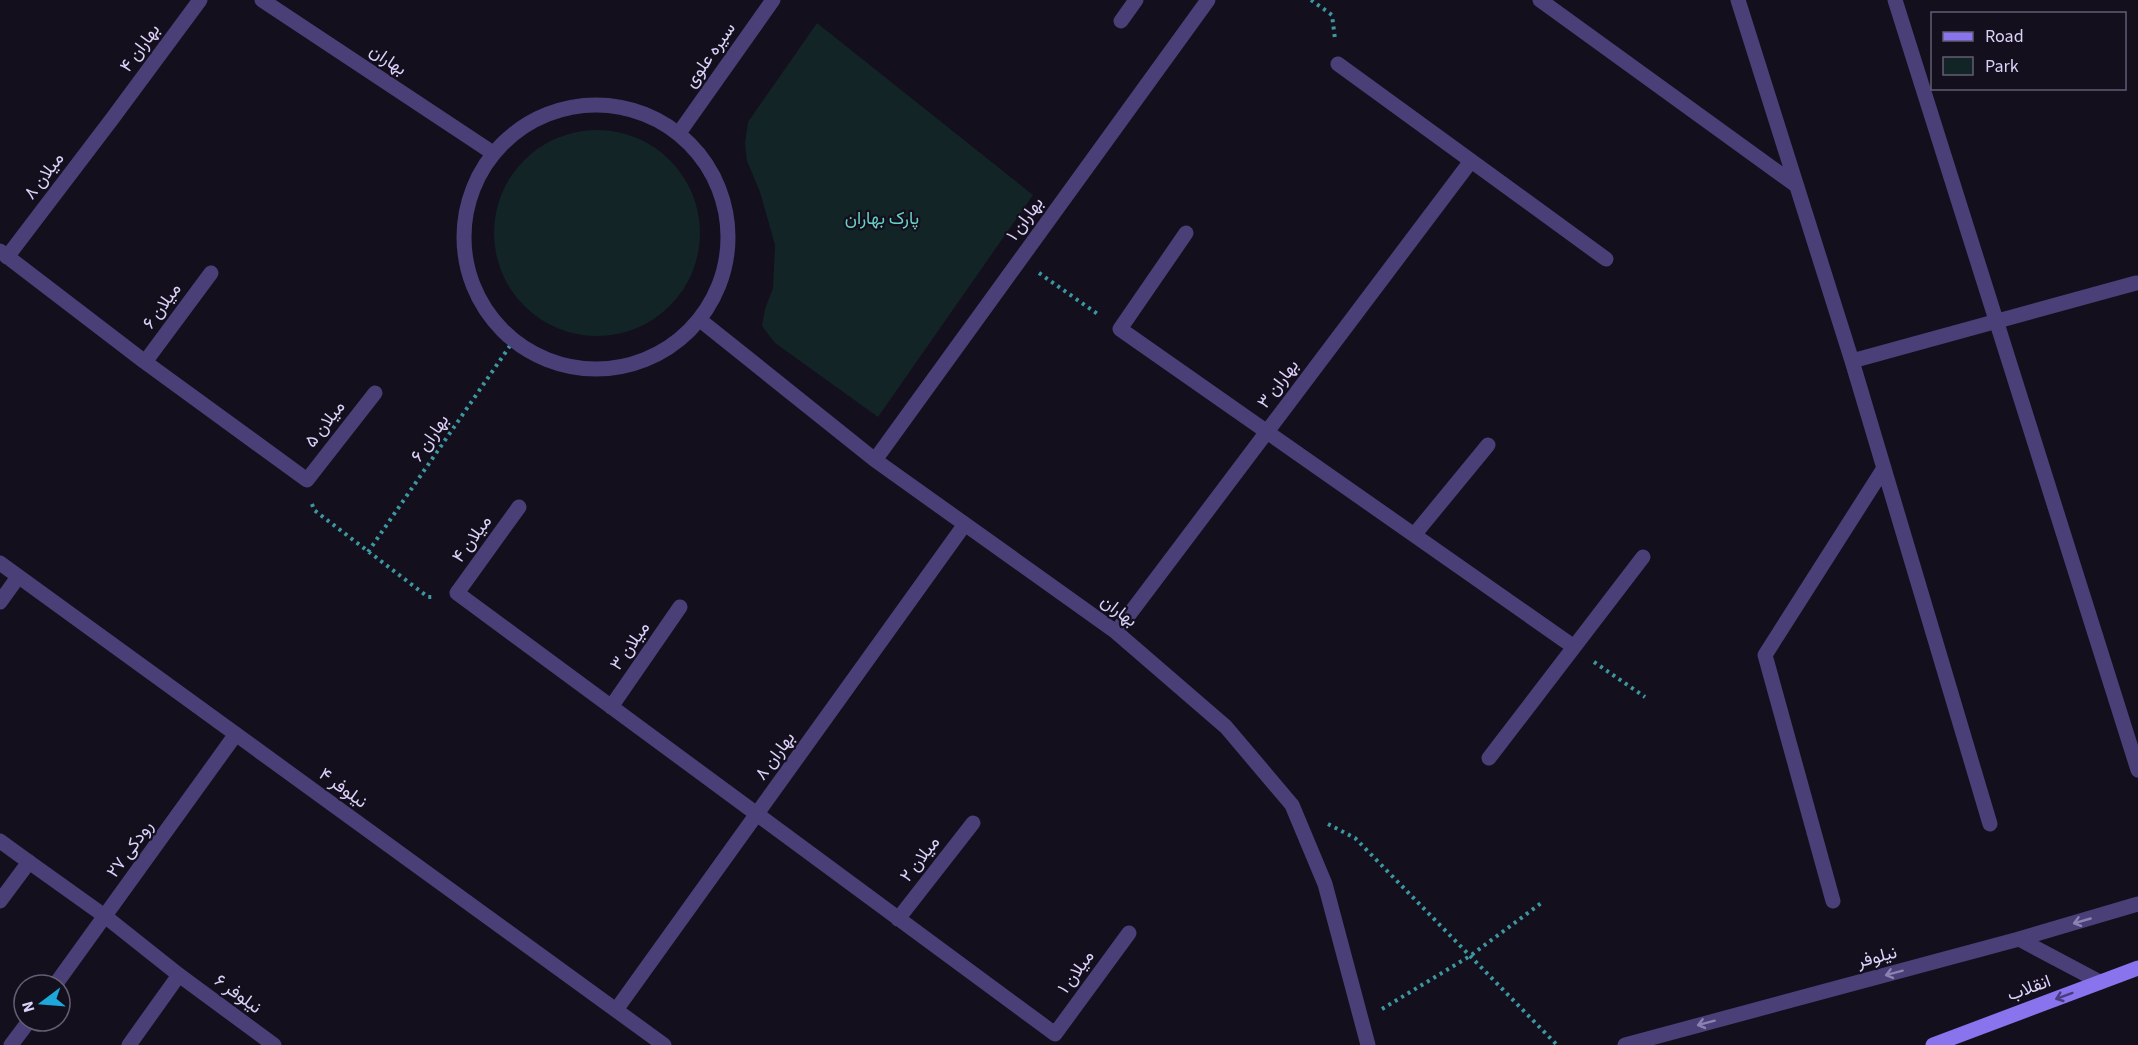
<svg xmlns="http://www.w3.org/2000/svg" width="2138" height="1045" font-family="'Source Sans 3',Vazirmatn,sans-serif">
<style>
.green{fill:#122426}
.lines{fill:none;stroke-linecap:round;stroke-linejoin:round}
.path{stroke:#3c97a1;stroke-width:4;stroke-dasharray:3 4.5;stroke-linecap:butt}
.service{stroke:#4a3f76;stroke-width:15}
.minor{stroke:#4a3f76;stroke-width:15}
.tertiary{stroke:#4a3f76;stroke-width:15}
.secondary{stroke:#8a74ed;stroke-width:15}
.oneway{stroke:#8c81b1}
.oneway2{stroke:#493c7b}
.labels{text-anchor:middle;dominant-baseline:central;stroke-width:4.5;stroke-linejoin:round;paint-order:stroke}
.street-label{font-size:18px;fill:#dcd1f9;stroke:#130f1d}
.park-label{font-size:18px;fill:#67cfc5;stroke:#130f1d}
</style>
<rect width="100%" height="100%" fill="#130f1d"/>
<path class="green" d="M 817,23 L 1033,195 L 878,417 L 775,343 L 762,326 L 765,309 L 773,288 L 775,245 L 760,192 L 747,161 L 745,143 L 748,122 Z
M494 233a103 103 0 1 1 206 0a103 103 0 1 1-206 0Z"/>
<g class="lines">
<path class="path" d="M 1311,0 L 1332,15 L 1335,39
M 1039,273 L 1099,315
M 312,504 L 314,510 L 428,597 L 432,597
M 368,552 L 514,340
M 1594,662 L 1645,697
M 1328,824 L 1355,838 L 1557,1045
M 1382,1009 L 1470,956 L 1544,901"/>
<path class="service" d="M 29,862 L 106,917 L 179,975"/>
<path class="minor" d="M 1540,0 L 1797,186
M 1738,0 L 1852,361 L 1990,824
M 1895,0 L 2138,770
M 1121,21 L 1136,0
M 1338,64 L 1606,259
M 1186,233 L 1120,329 L 1574,647
M 0,251 L 145,362 L 307,480 L 375,393
M 7,257 L 112,119 L 200,0
M 700,320 L 875,460 L 1116,632 L 1226,727 L 1292,805 L 1325,884 L 1368,1045
M 1852,361 L 2136,283
M 145,362 L 211,273
M 875,460 L 1208,0
M 519,507 L 457,593 L 1055,1034 L 1129,933
M 1414,535 L 1488,445
M 0,563 L 664,1045
M 0,602 L 18,577
M 1116,632 L 1471,161
M 611,707 L 680,607
M 1489,758 L 1643,557
M 0,841 L 29,862 L 0,901
M 1833,901 L 1765,655 L 1884,468
M 898,919 L 973,823
M 2019,939 L 2100,982
M 55,985 L 236,734
M 616,1010 L 965,524
M 11,1045 L 29,1021
M 129,1045 L 179,975 L 274,1045
M 1625,1045 L 2019,939 L 2138,904"/>
<path class="tertiary" d="M 262,0 L 493,153
M464 237a132 132 0 1 1 264 0a132 132 0 1 1-264 0Z
M 679,133 L 773,0"/>
<path class="secondary" d="M 1933,1045 L 2138,968"/>
</g>
<defs><path id="oneway-shaft" d="M-6 0H5M1.5-3L5.5 0L1.5 3" fill="none" stroke-width="1.6" stroke-linecap="round" stroke-linejoin="round" transform="scale(1.5)"/></defs>
<g class="oneway">
<use href="#oneway-shaft" transform="translate(2082 921) rotate(164)"/>
<use href="#oneway-shaft" transform="translate(1894 973) rotate(165)"/>
<use href="#oneway-shaft" transform="translate(1706 1023) rotate(165)"/>
</g>
<use class="oneway2" href="#oneway-shaft" transform="translate(2064 996) rotate(160)"/>
<g class="labels">
<g class="street-label">
<text transform="translate(140 48) rotate(-54)">بهاران ۴</text>
<text transform="translate(710 55) rotate(-55)">سیره علوی</text>
<text transform="translate(388 60) rotate(34)">بهاران</text>
<text transform="translate(44 176) rotate(-53)">میلان ۸</text>
<text transform="translate(1025 219) rotate(-54)">بهاران ۱</text>
<text transform="translate(162 306) rotate(-54)">میلان ۶</text>
<text transform="translate(1278 384) rotate(-53)">بهاران ۳</text>
<text transform="translate(325 424) rotate(-52)">میلان ۵</text>
<text transform="translate(430 438) rotate(-56)">بهاران ۶</text>
<text transform="translate(472 539) rotate(-54)">میلان ۴</text>
<text transform="translate(1119 611) rotate(37)">بهاران</text>
<text transform="translate(630 646) rotate(-55)">میلان ۳</text>
<text transform="translate(775 756) rotate(-54)">بهاران ۸</text>
<text transform="translate(343 788) rotate(36)">نیلوفر ۴</text>
<text transform="translate(130 849) rotate(-54)">رودکی ۲۷</text>
<text transform="translate(920 859) rotate(-52)">میلان ۲</text>
<text transform="translate(1877 957) rotate(-15)">نیلوفر</text>
<text transform="translate(1076 972) rotate(-54)">میلان ۱</text>
<text transform="translate(2029 988) rotate(-20)">انقلاب</text>
<text transform="translate(238 994) rotate(36)">نیلوفر ۶</text>
</g>
<g class="park-label">
<text x="882" y="218">پارک بهاران</text>
</g>
</g>
<rect x="1931" y="12" width="195" height="78" fill="#130f1d" stroke="#635d75" stroke-width="1.5"/>
<rect x="1943" y="32" width="30" height="9" fill="#8a74ed" stroke="#635d75" stroke-width="1.5"/>
<text x="1985" y="42" font-size="18" fill="#dcd1f9">Road</text>
<rect x="1943" y="57" width="30" height="18" fill="#122426" stroke="#635d75" stroke-width="1.5"/>
<text x="1985" y="72" font-size="18" fill="#dcd1f9">Park</text>
<g transform="translate(42 1003) rotate(254)"><circle r="28" fill="#130f1d" stroke="#635d75" stroke-width="1.5"/>
<path d="M0-4.5L10 22L0 15L-10 22Z" fill="#1da8d9"/>
<text y="-9" font-size="16" font-weight="bold" text-anchor="middle" fill="#dcd1f9">N</text>
</g>
</svg>
